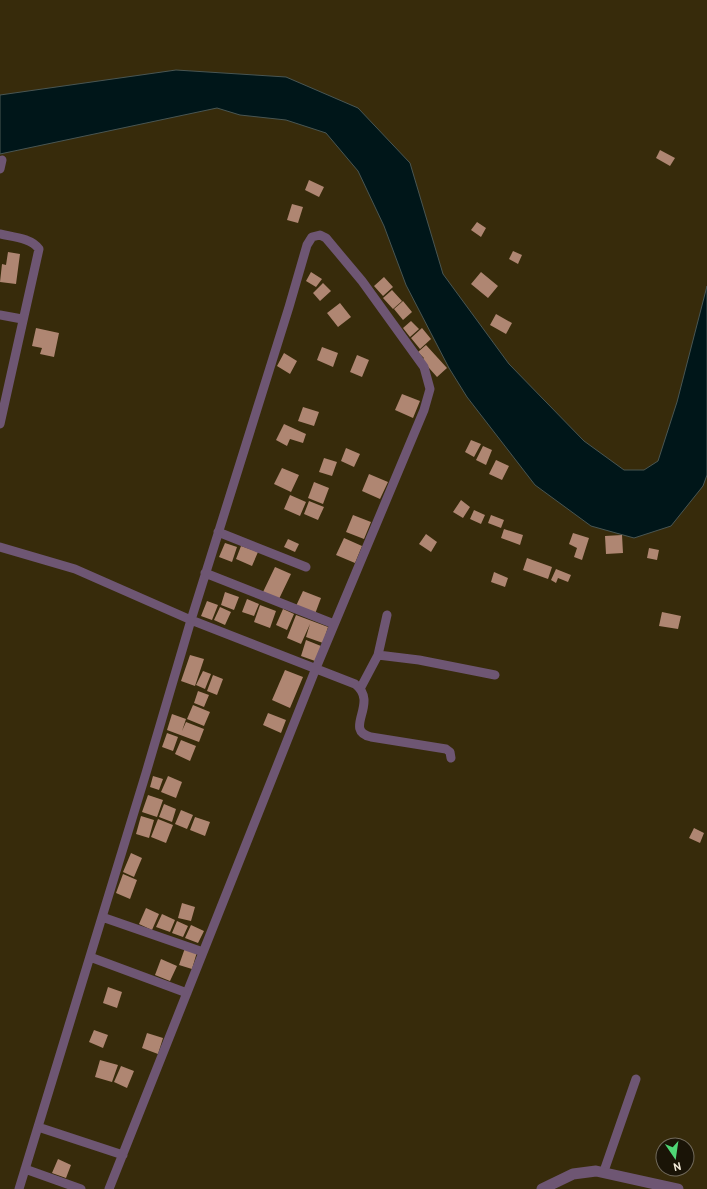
<svg xmlns="http://www.w3.org/2000/svg" width="707" height="1189" font-family="Overpass,sans-serif">
<style>
.water{fill:#001619;stroke:#495653}
.building{fill:#af8672}
.lines{fill:none;stroke-linecap:round;stroke-linejoin:round}
.minor{stroke:#6e5673;stroke-width:9}
.tertiary{stroke:#6e5673;stroke-width:11}
</style>
<rect width="100%" height="100%" fill="#372b0b"/>
<path class="water" d="M 176,70 L 286,77 L 358,108 L 410,163 L 443,274 L 509,364 L 584,441 L 624,470 L 644,470 L 658,461 L 677,402 L 707,286 L 707,475 L 703,486 L 671,526 L 634,538 L 591,526 L 535,485 L 467,397 L 449,368 L 406,285 L 384,226 L 358,171 L 326,133 L 286,120 L 240,115 L 217,108 L 0,154 L 0,95 Z"/>
<path class="building" d="M 660,150 L 675,158 L 670,166 L 656,158 Z
M 309,180 L 324,187 L 319,197 L 305,190 Z
M 292,204 L 303,207 L 298,223 L 287,220 Z
M 477,222 L 486,228 L 481,237 L 471,230 Z
M 513,251 L 522,255 L 518,264 L 509,259 Z
M 8,252 L 20,254 L 16,284 L 0,282 L 2,264 L 6,265 Z
M 311,272 L 322,279 L 316,287 L 306,281 Z
M 481,272 L 498,286 L 488,298 L 471,284 Z
M 384,277 L 393,287 L 383,296 L 374,286 Z
M 323,283 L 331,291 L 320,301 L 313,293 Z
M 392,290 L 402,301 L 393,309 L 383,298 Z
M 403,301 L 412,312 L 403,320 L 394,309 Z
M 340,303 L 351,317 L 338,327 L 327,313 Z
M 496,314 L 512,323 L 506,334 L 490,325 Z
M 411,321 L 419,329 L 410,337 L 403,328 Z
M 36,328 L 59,333 L 54,357 L 40,354 L 42,348 L 32,346 Z
M 422,328 L 431,339 L 420,349 L 411,338 Z
M 426,345 L 447,368 L 437,377 L 422,360 L 424,358 L 418,352 Z
M 322,347 L 338,353 L 333,367 L 317,360 Z
M 284,353 L 297,361 L 290,374 L 277,366 Z
M 357,355 L 369,360 L 362,377 L 350,372 Z
M 402,394 L 420,401 L 413,418 L 395,410 Z
M 303,407 L 319,412 L 314,426 L 298,421 Z
M 284,424 L 306,434 L 303,443 L 290,439 L 287,446 L 276,440 Z
M 471,440 L 481,444 L 474,457 L 465,452 Z
M 483,446 L 492,450 L 486,465 L 476,460 Z
M 346,448 L 360,454 L 354,467 L 341,461 Z
M 324,458 L 337,462 L 332,476 L 319,472 Z
M 496,460 L 509,466 L 502,480 L 489,474 Z
M 282,468 L 299,475 L 291,492 L 274,484 Z
M 369,474 L 388,482 L 380,499 L 362,491 Z
M 314,482 L 329,488 L 323,504 L 308,498 Z
M 290,495 L 306,502 L 300,516 L 284,509 Z
M 461,500 L 470,507 L 463,518 L 453,512 Z
M 309,501 L 324,507 L 318,520 L 304,514 Z
M 474,510 L 485,515 L 481,524 L 470,519 Z
M 353,515 L 371,522 L 364,539 L 346,532 Z
M 491,515 L 504,520 L 501,528 L 488,523 Z
M 504,529 L 523,535 L 520,545 L 501,538 Z
M 573,533 L 589,538 L 582,560 L 574,557 L 577,548 L 569,544 Z
M 426,534 L 437,542 L 431,552 L 419,544 Z
M 622,535 L 623,553 L 606,554 L 605,536 Z
M 344,538 L 362,546 L 355,563 L 336,555 Z
M 288,539 L 299,544 L 295,552 L 284,547 Z
M 225,543 L 237,547 L 232,562 L 219,557 Z
M 241,546 L 258,552 L 252,566 L 236,559 Z
M 649,548 L 659,550 L 657,560 L 647,558 Z
M 527,558 L 552,567 L 548,579 L 523,570 Z
M 275,567 L 291,574 L 279,599 L 263,592 Z
M 556,569 L 571,575 L 568,582 L 558,578 L 556,583 L 551,580 Z
M 494,572 L 508,578 L 505,587 L 491,582 Z
M 303,591 L 321,598 L 315,614 L 296,606 Z
M 225,592 L 239,597 L 234,610 L 221,605 Z
M 247,599 L 259,604 L 254,616 L 242,612 Z
M 207,601 L 218,605 L 212,620 L 201,616 Z
M 260,605 L 276,611 L 270,628 L 254,622 Z
M 220,607 L 231,612 L 225,625 L 214,620 Z
M 283,609 L 294,614 L 287,630 L 276,625 Z
M 662,612 L 681,616 L 678,629 L 659,626 Z
M 296,615 L 328,627 L 323,643 L 306,637 L 310,624 L 301,644 L 287,638 Z
M 306,640 L 321,646 L 315,661 L 301,656 Z
M 190,655 L 204,659 L 195,686 L 181,681 Z
M 285,670 L 303,677 L 290,708 L 272,700 Z
M 203,671 L 211,674 L 205,689 L 196,685 Z
M 213,675 L 223,679 L 217,695 L 207,691 Z
M 198,691 L 209,695 L 204,707 L 194,703 Z
M 193,705 L 210,712 L 204,726 L 187,719 Z
M 268,713 L 286,720 L 281,733 L 263,725 Z
M 172,714 L 186,719 L 182,731 L 186,722 L 204,729 L 199,742 L 167,730 Z
M 167,733 L 178,737 L 173,751 L 162,747 Z
M 181,740 L 196,746 L 190,761 L 175,754 Z
M 153,776 L 163,779 L 159,790 L 150,787 Z
M 168,776 L 182,782 L 176,798 L 161,792 Z
M 148,795 L 163,800 L 157,817 L 142,812 Z
M 164,804 L 176,809 L 172,822 L 159,817 Z
M 181,810 L 193,815 L 187,829 L 175,824 Z
M 141,816 L 154,820 L 149,838 L 136,834 Z
M 195,817 L 210,822 L 205,836 L 190,830 Z
M 158,819 L 173,825 L 166,843 L 151,837 Z
M 694,828 L 704,833 L 700,843 L 689,838 Z
M 131,853 L 142,858 L 134,877 L 123,872 Z
M 123,874 L 137,880 L 130,899 L 116,893 Z
M 182,903 L 195,907 L 191,921 L 178,918 Z
M 146,908 L 159,914 L 152,930 L 139,924 Z
M 162,914 L 175,920 L 170,932 L 156,927 Z
M 177,921 L 188,926 L 183,937 L 172,933 Z
M 191,925 L 204,931 L 198,943 L 185,938 Z
M 185,948 L 197,952 L 192,969 L 179,965 Z
M 161,959 L 177,966 L 170,981 L 155,975 Z
M 108,987 L 122,992 L 117,1008 L 103,1003 Z
M 94,1030 L 108,1035 L 103,1048 L 89,1042 Z
M 147,1033 L 163,1038 L 158,1054 L 142,1048 Z
M 100,1060 L 118,1065 L 112,1082 L 95,1077 Z
M 121,1066 L 134,1071 L 127,1088 L 114,1082 Z
M 58,1159 L 71,1165 L 66,1178 L 52,1173 Z"/>
<g class="lines">
<path class="minor" d="M 0,169 L 2,160
M 0,234 C 13,237 31,238 39,249 L 0,424
M 0,315 L 22,319
M 218,532 L 306,567
M 0,547 L 75,569 L 191,620 L 355,684 C 380,703 342,730 371,737 L 446,749 L 450,752 L 451,758
M 205,573 L 334,624
M 378,655 L 419,660 L 495,675
M 360,689 L 378,655 L 387,615
M 102,917 L 203,952
M 90,957 L 187,993
M 38,1127 L 123,1155
M 25,1169 L 81,1189
M 604,1171 L 636,1079
M 19,1189 L 146,773 L 191,620 L 289,307 L 307,245 L 312,237 L 320,235 L 326,238 L 362,281 L 424,367 L 430,389 L 424,410 L 316,668 L 109,1189"/>
<path class="tertiary" d="M 542,1189 L 573,1174 L 596,1171 L 678,1189"/>
</g>
<g transform="translate(675 1157) rotate(167)"><circle r="19" fill="#1a1407" stroke="#716a5c"/>
<path d="M0-3L7 15L0 10L-7 15Z" fill="#4fd675"/>
<text y="-6" font-size="11" font-weight="bold" text-anchor="middle" fill="#f4ecdb">N</text>
</g>
</svg>
